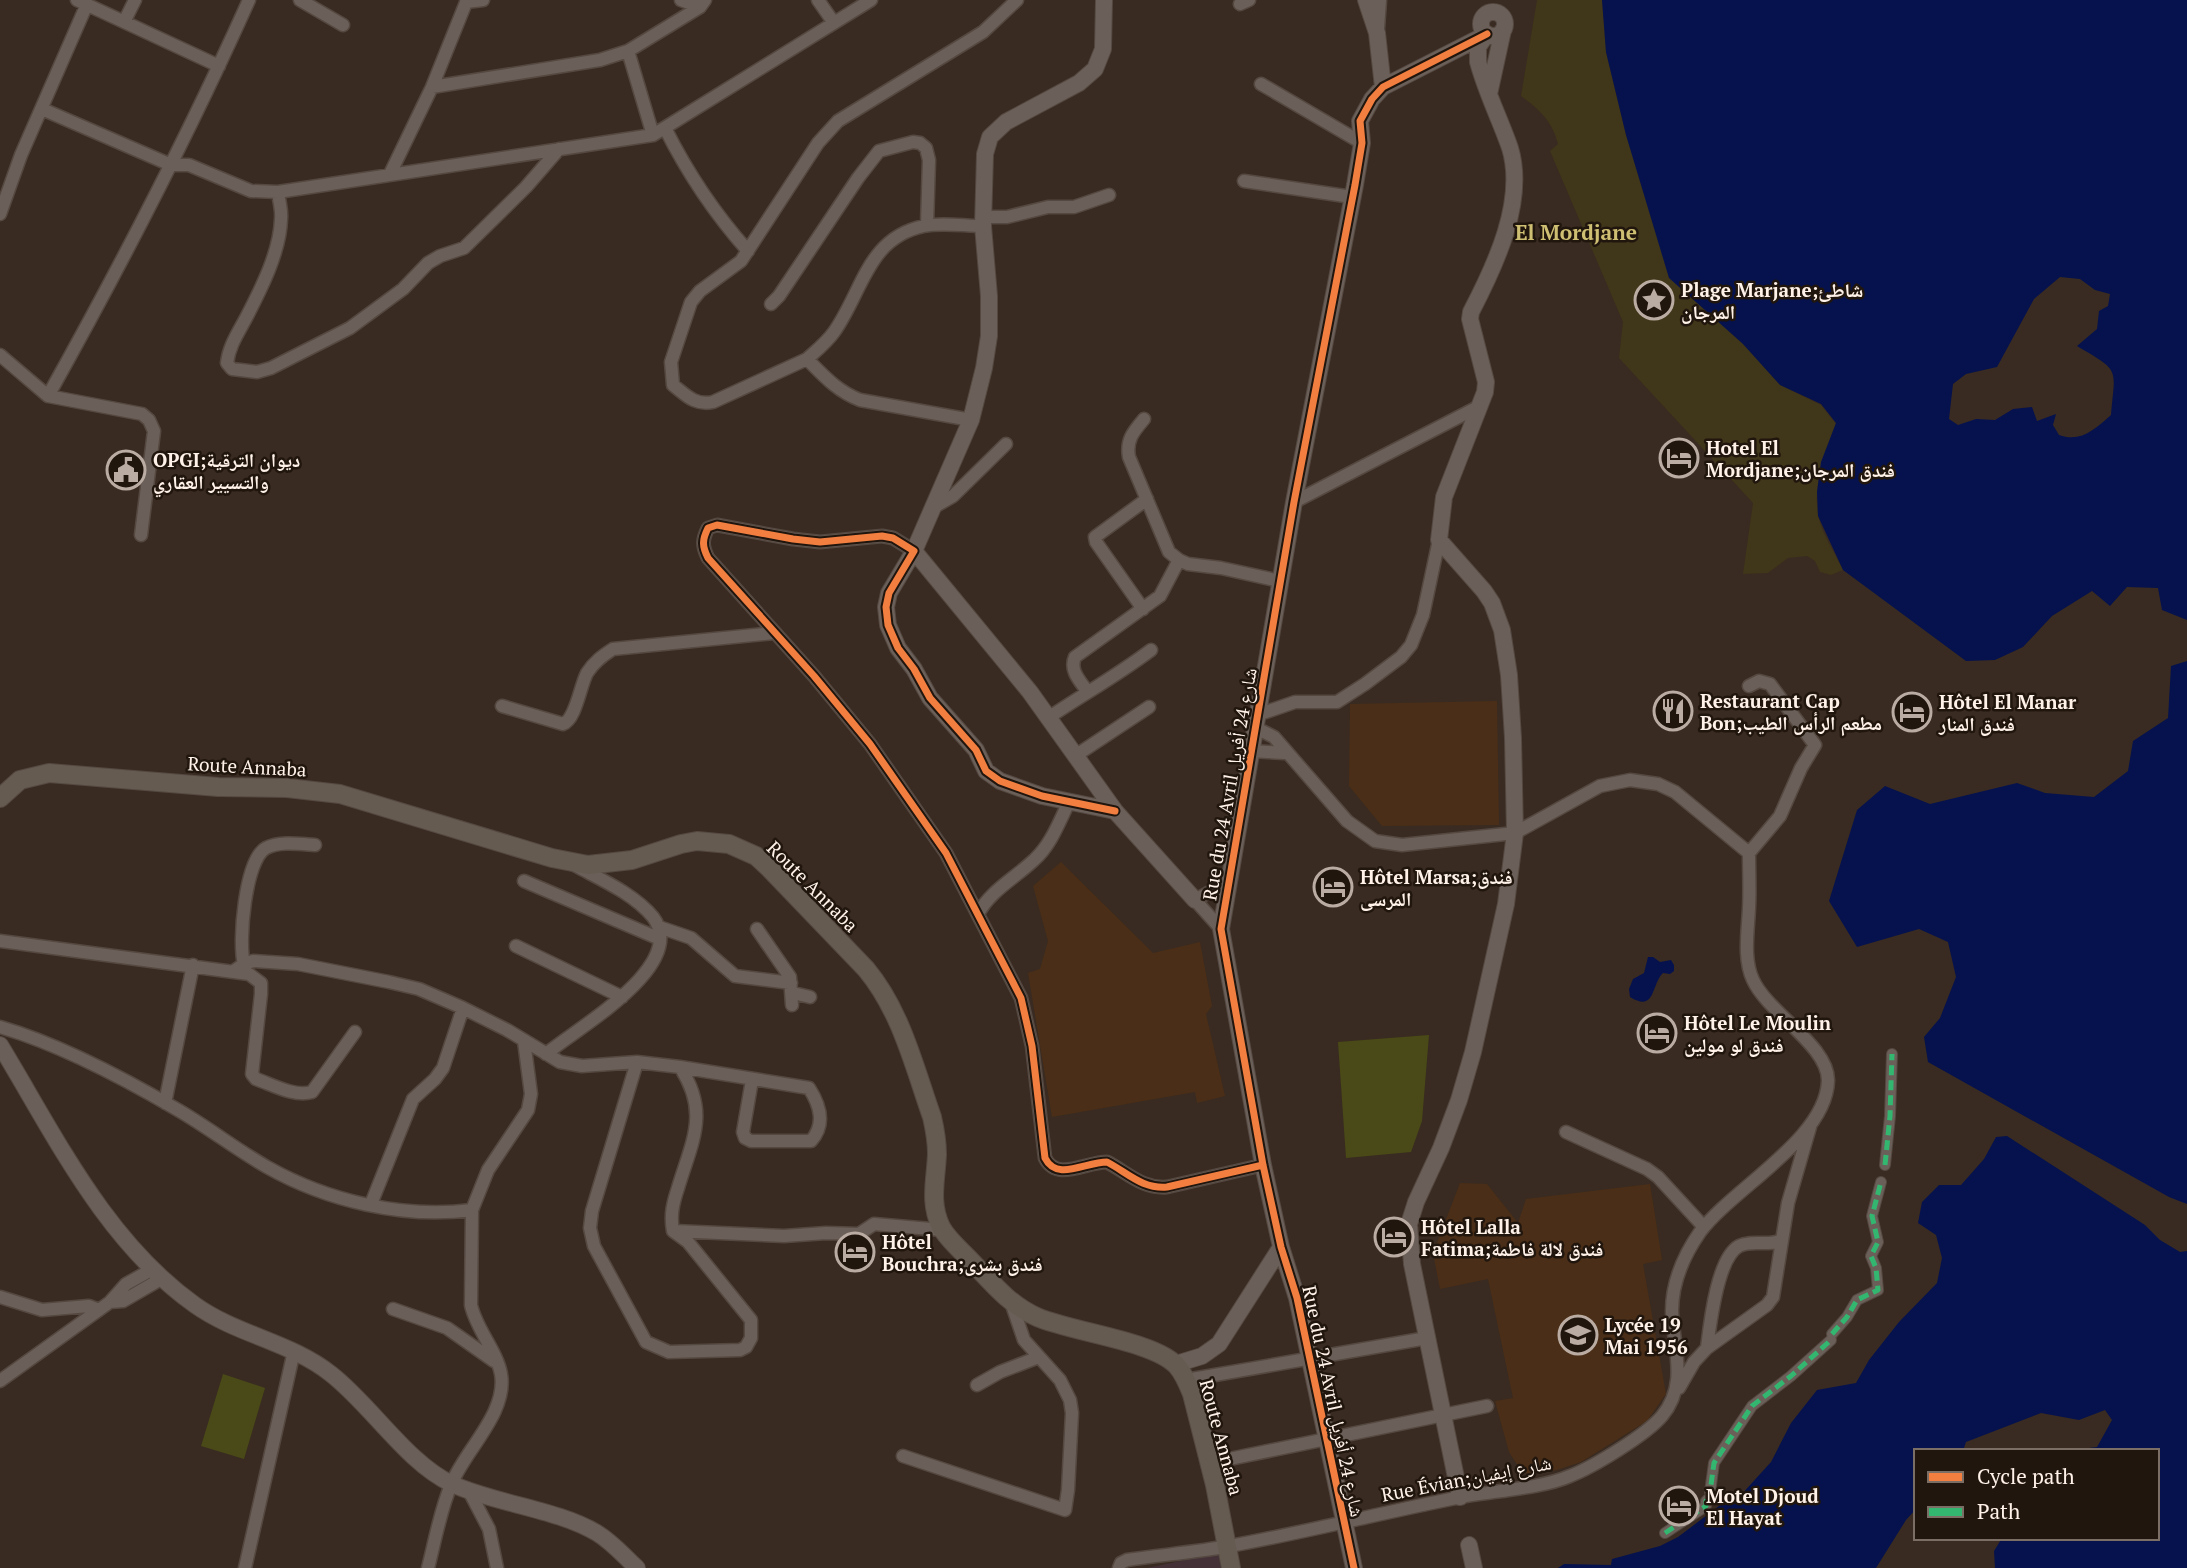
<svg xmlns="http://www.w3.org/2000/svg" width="2187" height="1568" font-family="'PT Serif','Noto Naskh Arabic',serif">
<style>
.built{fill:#4a2e17}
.medical{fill:#433137}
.green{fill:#494a17}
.sand{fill:#403619}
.water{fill:#05124e;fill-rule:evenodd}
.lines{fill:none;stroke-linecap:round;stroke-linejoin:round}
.pedestrian-casing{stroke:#544841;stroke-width:12}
.minor-casing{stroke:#544841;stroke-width:15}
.tertiary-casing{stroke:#544841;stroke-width:18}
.secondary-casing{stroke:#544841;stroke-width:20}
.pedestrian{stroke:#6b6059;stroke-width:10}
.minor{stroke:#6b6059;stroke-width:12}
.tertiary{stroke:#6b6059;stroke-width:16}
.secondary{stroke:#655b51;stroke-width:18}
.quiet{stroke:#33b770;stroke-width:5;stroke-dasharray:10 5;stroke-linecap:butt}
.cycleway-casing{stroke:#21160e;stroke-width:11}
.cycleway{stroke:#f27e40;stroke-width:7}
.labels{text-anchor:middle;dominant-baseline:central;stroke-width:5;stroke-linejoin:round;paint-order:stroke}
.poi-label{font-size:19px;font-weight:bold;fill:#fff2e8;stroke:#21160e;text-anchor:start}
.street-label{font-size:19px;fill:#fff2e8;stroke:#21160e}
.neighbourhood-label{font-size:21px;font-weight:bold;fill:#cebf72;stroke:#21160e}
</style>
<rect width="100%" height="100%" fill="#392b21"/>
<path class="built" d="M 1497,701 L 1499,825 L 1382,826 L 1349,786 L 1350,704 Z
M 1061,862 L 1153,953 L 1200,942 L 1212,1006 L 1206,1014 L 1225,1096 L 1197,1103 L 1195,1092 L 1052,1117 L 1028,973 L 1040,969 L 1048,941 L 1033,886 Z
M 1460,1183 L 1487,1184 L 1518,1223 L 1526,1199 L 1650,1184 L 1662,1260 L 1643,1264 L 1666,1394 L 1647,1421 L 1581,1462 L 1557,1470 L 1528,1474 L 1518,1466 L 1509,1452 L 1495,1401 L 1513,1398 L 1488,1279 L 1440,1289 L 1433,1253 Z"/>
<path class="medical" d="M 1218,1553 L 1221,1568 L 1147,1568 Z"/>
<path class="green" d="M 1429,1035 L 1422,1121 L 1411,1152 L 1346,1158 L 1338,1042 Z
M 223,1374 L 265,1388 L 244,1459 L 201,1446 Z"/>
<path class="sand" d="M 1537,0 L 1602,0 L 1606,52 L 1626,135 L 1646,196 L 1743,344 L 1780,385 L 1821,405 L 1836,424 C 1825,452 1813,482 1818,514 C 1821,533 1835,553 1843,570 L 1831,575 L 1820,572 L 1815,561 L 1807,556 L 1788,558 L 1768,573 L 1743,574 L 1753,503 L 1619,358 L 1623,322 L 1550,151 L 1558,144 C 1552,121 1540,110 1521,96 Z"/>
<path class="water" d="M 1602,0 L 2187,0 L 2187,620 L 2162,610 L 2158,588 L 2127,587 L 2110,606 L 2092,591 L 2052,616 L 2023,647 L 1995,660 L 1966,661 L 1843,570 L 1818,516 L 1817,492 L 1821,462 L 1836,423 L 1821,404 L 1780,385 L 1743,344 L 1669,278 L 1626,135 L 1606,52 ZM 2060,277 L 2080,279 L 2095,290 L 2110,294 L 2108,306 L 2099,311 L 2097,329 L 2077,346 C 2121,372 2115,367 2111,415 C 2095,429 2081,443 2059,435 L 2053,425 L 2056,414 L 2037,421 L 2032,407 L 2013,409 L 1995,420 L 1976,419 L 1958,425 L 1949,419 L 1953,384 L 1966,374 L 1997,367 L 2034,299 Z
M 2187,661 L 2187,1204 L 2169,1197 L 1928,1062 L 1924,1037 L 1940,1018 L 1956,977 L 1948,942 L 1919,929 L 1857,947 L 1829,901 L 1857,810 L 1885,786 L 1930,804 L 2017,783 L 2045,793 L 2094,797 L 2128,771 L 2133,741 L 2168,718 L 2171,666 Z
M 1648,957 L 1653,957 L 1660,962 L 1671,960 L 1674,965 L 1674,971 L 1670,974 L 1663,973 C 1651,984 1656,1013 1630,997 L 1629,989 L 1633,979 L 1644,973 Z
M 2007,1136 L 2145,1225 L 2160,1240 L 2180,1252 L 2187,1251 L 2187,1568 L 1995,1568 L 1994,1551 L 2002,1538 L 2157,1538 L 2157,1451 L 2066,1451 L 2097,1447 L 2112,1420 L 2105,1410 L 2079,1420 L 2041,1413 L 1966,1442 L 1963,1451 L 1916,1451 L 1916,1509 L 1906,1520 L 1876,1568 L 1558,1568 L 1564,1564 L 1611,1565 L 1612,1559 L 1660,1546 L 1678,1537 L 1723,1503 L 1741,1495 L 1771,1462 L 1791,1423 L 1817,1390 L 1856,1383 L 1869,1360 L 1899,1322 L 1937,1283 L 1942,1258 L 1936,1235 L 1918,1223 L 1922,1202 L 1939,1185 L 1961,1185 L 1984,1159 L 1996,1137 Z"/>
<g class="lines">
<defs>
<path id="pedestrian" d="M 1885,1165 L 1890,1116 L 1892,1054
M 1832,1334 L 1847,1317 L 1857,1300 L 1878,1290 L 1876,1268 L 1871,1256 L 1878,1242 L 1872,1216 L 1881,1182
M 1665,1533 L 1706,1506 L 1706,1501 L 1713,1495 L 1710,1492 L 1714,1463 L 1752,1406 L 1791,1376 L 1831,1340"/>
<path id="minor" d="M 77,0 L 219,66
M 300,0 L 343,25
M 681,0 L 700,7
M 818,0 L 834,23
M 466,2 L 483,0
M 1240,4 L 1249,0
M 125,20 L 135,0
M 1378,28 L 1380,0
M 628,51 L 653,135
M 1261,84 L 1362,143
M 432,87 L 600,60 L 628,51 L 700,7 L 705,0
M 42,109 L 171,165 L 189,165 L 251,191 L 278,192 L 653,135 L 871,0
M 665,128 C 688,174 714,213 748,251
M 390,174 L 432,87 L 467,0
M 1244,181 L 1352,197
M 278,192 C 279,201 282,210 281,219 C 280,252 261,289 246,318 C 238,333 229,346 227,363 L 232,369 L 257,372 L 271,368 L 350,328 L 403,289 L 428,263 L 440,256 L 464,248 L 526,187 L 559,149
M 0,214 L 21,155 L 87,4
M 983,217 L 1007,217 L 1048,207 L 1074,207 L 1109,195
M 771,304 L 779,296 L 858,178 L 879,151 L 913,142 L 920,143 L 926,148 L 929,160 L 927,225
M 0,355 L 48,396 L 142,414 L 149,420 L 154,431 L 141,535
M 807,359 C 816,351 827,342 834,332 C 863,291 867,238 924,226 C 942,222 964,226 983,226
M 48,396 C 120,267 188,136 249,0
M 1144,419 C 1133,432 1126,440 1129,457 L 1169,552 L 1179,560 L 1188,564 L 1221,568 L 1280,581
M 971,420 L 860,400 C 837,391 824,376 807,359 L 713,402 C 695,406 686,395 673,385 L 671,362 L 691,302 L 700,291 L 741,261 L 818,143 L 838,121 L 983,32 L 1017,0
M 1294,502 L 1478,407
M 934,507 L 953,496 L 1006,444
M 914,551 L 893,538 L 882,536 L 820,542 L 793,539 L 717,525 L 708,528 C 702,540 702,546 708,558 L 814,676 L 870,744 L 946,853 L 1021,998 L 1032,1046 L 1045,1158 C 1057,1182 1085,1162 1107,1162 C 1128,1173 1142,1189 1167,1187 L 1263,1165
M 1143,609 L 1096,542 L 1095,537 L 1147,499
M 1749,686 L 1759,681 L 1770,684 L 1815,745 L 1801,768 L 1780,816 L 1749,853
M 1087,691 C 1080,681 1069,670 1075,657 L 1160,596 L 1179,560
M 502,706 L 563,724 C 576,719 580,686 587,673 C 594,662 602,656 613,649 L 774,633
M 1257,715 L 1295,702 L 1337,702 L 1365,684 L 1401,657 L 1411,645 L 1423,615 L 1439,540
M 1048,718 C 1082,695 1118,675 1151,650
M 1254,727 L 1274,737 L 1347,821 L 1375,841 L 1402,845 L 1515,833 L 1600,786 L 1630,780 L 1658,784 L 1675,792 L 1749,853
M 1251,751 L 1285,753
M 1075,756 L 1149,707
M 524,881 L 660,939
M 978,914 C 990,891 1015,878 1034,860 C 1051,845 1059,822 1069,802
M 659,927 L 691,938 L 735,976 L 791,983
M 757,929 L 790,977 L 792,1005
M 1221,929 L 1195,900 L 1228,882
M 0,941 L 249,974 L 261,983 L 261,994 L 252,1074 L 256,1079 C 273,1085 294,1097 312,1092 L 355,1032
M 516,946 L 622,997
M 244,964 C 238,943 245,859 266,848 C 280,841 300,844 315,845
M 234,971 L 244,964 L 253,961 L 298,964 L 389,982 L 419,989 L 463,1008 L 507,1030 L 560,1062 L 582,1066 L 637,1062 L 680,1067 C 710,1113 692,1141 678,1188 C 673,1203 670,1215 673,1231 L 688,1242 L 751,1320 L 751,1338 L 746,1347 L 740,1350 L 669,1352 L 646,1342 L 594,1246 L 590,1228 L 592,1211 L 637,1062
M 793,993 L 810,997
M 0,1027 C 59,1044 125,1079 178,1110 C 209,1128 237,1150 267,1167 C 327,1201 404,1219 472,1210 L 488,1170 L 528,1110 L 531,1094 L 524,1041
M 546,1054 C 575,1029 690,966 653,917 C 634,894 602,880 576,866
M 680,1067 L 809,1088 C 820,1105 826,1124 811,1141 L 751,1141 L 745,1138 L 743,1132 L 752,1080
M 165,1103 L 193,965
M 1566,1132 L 1647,1169 L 1658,1177 L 1704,1227
M 371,1204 L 413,1099 L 435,1079 L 443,1068 L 463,1008
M 674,1231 L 784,1236 L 826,1233 L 859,1234 L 874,1224 L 942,1230
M 0,1297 L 42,1310 L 89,1306 L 99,1310
M 110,1302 L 123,1301 L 161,1279
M 393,1309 L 447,1328 L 494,1361
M 1707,1348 C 1710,1324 1717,1258 1739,1246 C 1753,1239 1768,1247 1782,1240
M 1186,1380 L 1427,1338
M 0,1381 L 110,1302 L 126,1284 L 151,1270
M 977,1385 L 1000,1372 L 1039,1357
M 1679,1388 L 1694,1362 L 1707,1348 L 1767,1305 L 1773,1297 L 1788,1203 L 1810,1127
M 903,1456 L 1065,1510 L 1068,1490 L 1072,1413 L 1070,1400 L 1060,1380 L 1024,1340 L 1011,1302
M 1210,1463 L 1487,1406
M 468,1489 L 489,1529 L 497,1568
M 245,1568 L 294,1351
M 428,1568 C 435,1541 440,1511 451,1485 C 464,1451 508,1413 501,1374 C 497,1351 476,1329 471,1305 L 472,1210
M 1119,1568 L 1121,1563 L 1127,1560 C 1161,1555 1196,1552 1230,1546 C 1306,1532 1381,1513 1456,1498 C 1490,1491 1540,1489 1570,1476 C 1593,1467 1646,1435 1662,1416 C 1689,1383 1673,1348 1672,1311 C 1672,1282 1684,1255 1700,1232 C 1733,1188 1826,1139 1828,1081 C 1829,1046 1768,1013 1753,980 C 1743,959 1748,931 1749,908 C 1750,890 1749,872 1749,853"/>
<path id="tertiary" d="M 1104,0 L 1103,49 L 1095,69 L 1079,83 L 1006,122 L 990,137 L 985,154 L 983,226 L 989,296 L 989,336 L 984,368 L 971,420 L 914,551 L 1030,692 L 1115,811 L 1195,900
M 1366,0 L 1377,33 L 1383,87
M1481 24a12 12 0 1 1 24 0a12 12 0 1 1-24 0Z
M 1489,94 L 1503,30
M 914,551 L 889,593 L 886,607 L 888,625 L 898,648 L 914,669 L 930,698 L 976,750 L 986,771 L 1000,781 L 1042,796 L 1115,811
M 0,1045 C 56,1137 105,1241 195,1305 C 237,1335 291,1342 331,1374 C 371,1405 407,1463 452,1484 C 496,1504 557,1509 597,1533 C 612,1542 624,1556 637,1568
M 1176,1364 L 1202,1356 L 1219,1344 L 1281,1247
M 1460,1497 L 1412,1264 L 1409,1224 L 1416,1202 L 1441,1148 L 1459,1100 L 1473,1052 L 1506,904 L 1515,833 L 1513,738 L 1509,675 L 1502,630 L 1492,603 L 1484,591 L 1439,540 L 1444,497 L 1485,392 L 1486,382 L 1470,319 L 1471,312 C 1495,266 1526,201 1510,148 C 1500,119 1486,92 1478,62 L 1478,47 L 1487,34
M 1469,1545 L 1474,1568
M 1354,1568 L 1297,1298 L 1281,1247 L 1263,1165 L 1221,929 L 1294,502 L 1355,185 L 1362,143 L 1360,121 L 1372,99 L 1383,87 L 1487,34"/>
<path id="secondary" d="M 0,798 L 20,780 L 49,773 L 218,787 L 287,788 L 340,794 L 552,858 L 588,865 L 632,860 L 681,844 L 697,841 L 729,844 L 756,856 L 770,869 L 866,969 C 901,1011 914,1066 932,1117 C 935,1130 937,1141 937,1154 C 936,1180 929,1202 941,1227 C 948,1240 963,1252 973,1263 C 992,1283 1011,1306 1037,1317 C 1071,1332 1155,1341 1177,1366 C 1184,1374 1188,1384 1192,1394 L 1215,1485 L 1231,1568"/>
</defs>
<use href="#pedestrian" class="pedestrian-casing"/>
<use href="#minor" class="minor-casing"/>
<use href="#tertiary" class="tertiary-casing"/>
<use href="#secondary" class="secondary-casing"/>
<use href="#pedestrian" class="pedestrian"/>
<use href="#minor" class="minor"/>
<use href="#tertiary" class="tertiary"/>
<use href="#secondary" class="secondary"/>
<path class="quiet" d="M 1885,1165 L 1890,1116 L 1892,1054
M 1832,1334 L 1847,1317 L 1857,1300 L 1878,1290 L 1876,1268 L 1871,1256 L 1878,1242 L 1872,1216 L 1881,1182
M 1665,1533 L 1706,1506 L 1706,1501 L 1713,1495 L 1710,1492 L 1714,1463 L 1752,1406 L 1791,1376 L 1831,1340"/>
<defs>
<path id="cycleway" d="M 1115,811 L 1042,796 L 1000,781 L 986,771 L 976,750 L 930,698 L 914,669 L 898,648 L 888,625 L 886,607 L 889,593 L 914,551 L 893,538 L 882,536 L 820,542 L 793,539 L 717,525 L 708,528 C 702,540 702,546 708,558 L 814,676 L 870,744 L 946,853 L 1021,998 L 1032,1046 L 1045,1158 C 1057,1182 1085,1162 1107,1162 C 1128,1173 1142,1189 1167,1187 L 1263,1165
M 1354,1568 L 1297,1298 L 1281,1247 L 1263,1165 L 1221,929 L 1294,502 L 1355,185 L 1362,143 L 1360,121 L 1372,99 L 1383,87 L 1487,34"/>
</defs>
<use href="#cycleway" class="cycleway-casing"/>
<use href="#cycleway" class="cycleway"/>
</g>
<defs>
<symbol id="sight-ring" viewBox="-11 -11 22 22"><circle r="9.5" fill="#21160e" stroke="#baaca2" stroke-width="1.5"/><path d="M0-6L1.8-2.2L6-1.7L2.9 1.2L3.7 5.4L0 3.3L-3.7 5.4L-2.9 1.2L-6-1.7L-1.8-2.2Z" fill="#baaca2"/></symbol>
<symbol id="hotel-ring" viewBox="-11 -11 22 22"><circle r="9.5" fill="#21160e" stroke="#baaca2" stroke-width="1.5"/><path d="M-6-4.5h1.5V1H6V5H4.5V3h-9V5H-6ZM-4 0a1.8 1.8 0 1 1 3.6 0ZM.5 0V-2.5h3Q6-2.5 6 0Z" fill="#baaca2"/></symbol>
<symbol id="civic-ring" viewBox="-11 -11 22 22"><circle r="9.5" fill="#21160e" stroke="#baaca2" stroke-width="1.5"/><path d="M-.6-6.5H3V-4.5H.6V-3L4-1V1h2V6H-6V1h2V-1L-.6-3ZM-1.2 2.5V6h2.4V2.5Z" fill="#baaca2"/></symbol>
<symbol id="restaurant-ring" viewBox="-11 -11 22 22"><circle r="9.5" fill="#21160e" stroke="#baaca2" stroke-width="1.5"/><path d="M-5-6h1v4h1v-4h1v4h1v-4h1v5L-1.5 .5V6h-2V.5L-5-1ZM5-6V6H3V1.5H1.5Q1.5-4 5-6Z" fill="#baaca2"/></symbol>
<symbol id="school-ring" viewBox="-11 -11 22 22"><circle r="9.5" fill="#21160e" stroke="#baaca2" stroke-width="1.5"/><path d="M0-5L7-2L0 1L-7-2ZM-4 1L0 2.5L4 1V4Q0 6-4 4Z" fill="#baaca2"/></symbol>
</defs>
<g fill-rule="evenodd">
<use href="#sight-ring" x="1632" y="278" width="44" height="44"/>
<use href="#hotel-ring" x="1657" y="436" width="44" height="44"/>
<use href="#civic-ring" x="104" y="448" width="44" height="44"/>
<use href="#restaurant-ring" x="1651" y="689" width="44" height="44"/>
<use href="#hotel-ring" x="1890" y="690" width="44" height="44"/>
<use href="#hotel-ring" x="1311" y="865" width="44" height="44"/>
<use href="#hotel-ring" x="1635" y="1011" width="44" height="44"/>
<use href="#hotel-ring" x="1372" y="1215" width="44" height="44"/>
<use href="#hotel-ring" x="833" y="1230" width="44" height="44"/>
<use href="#school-ring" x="1556" y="1313" width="44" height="44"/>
<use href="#hotel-ring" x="1657" y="1484" width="44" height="44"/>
</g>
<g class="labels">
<g class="poi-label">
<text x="1681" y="289">Plage Marjane;شاطئ<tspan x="1681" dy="22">المرجان</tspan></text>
<text x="1706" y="447">Hotel El<tspan x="1706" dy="22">Mordjane;فندق المرجان</tspan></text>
<text x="153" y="459">OPGI;ديوان الترقية<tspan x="153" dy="22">والتسيير العقاري</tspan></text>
<text x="1700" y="700">Restaurant Cap<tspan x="1700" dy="22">Bon;مطعم الرأس الطيب</tspan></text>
<text x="1939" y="701">Hôtel El Manar<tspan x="1939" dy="22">فندق المنار</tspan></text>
<text x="1360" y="876">Hôtel Marsa;فندق<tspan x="1360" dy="22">المرسى</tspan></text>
<text x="1684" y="1022">Hôtel Le Moulin<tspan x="1684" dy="22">فندق لو مولين</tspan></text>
<text x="1421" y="1226">Hôtel Lalla<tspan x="1421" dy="22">Fatima;فندق لالة فاطمة</tspan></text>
<text x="882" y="1241">Hôtel<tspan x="882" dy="22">Bouchra;فندق بشرى</tspan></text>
<text x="1605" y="1324">Lycée 19<tspan x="1605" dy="22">Mai 1956</tspan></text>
<text x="1706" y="1495">Motel Djoud<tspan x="1706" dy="22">El Hayat</tspan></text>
</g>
<g class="street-label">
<text transform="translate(247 766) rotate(3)">Route Annaba</text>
<text transform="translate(1229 784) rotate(-80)">Rue du 24 Avril شارع 24 أفريل</text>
<text transform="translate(813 886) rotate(45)">Route Annaba</text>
<text transform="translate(1334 1401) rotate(78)">Rue du 24 Avril شارع 24 أفريل</text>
<text transform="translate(1222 1437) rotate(75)">Route Annaba</text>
<text transform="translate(1466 1478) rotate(-11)">Rue Évian;شارع إيفيان</text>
</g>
<g class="neighbourhood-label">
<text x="1576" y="232">El Mordjane</text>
</g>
</g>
<rect x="1914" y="1449" width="245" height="91" fill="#21160e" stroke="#7a6e65" stroke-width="2"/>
<rect x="1928" y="1472" width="35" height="10" fill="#f27e40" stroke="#7a6e65" stroke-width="2"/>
<text x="1977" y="1484" font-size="21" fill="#fff2e8">Cycle path</text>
<rect x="1928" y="1507" width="35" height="10" fill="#33b770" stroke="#7a6e65" stroke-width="2"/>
<text x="1977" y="1519" font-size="21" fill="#fff2e8">Path</text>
</svg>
